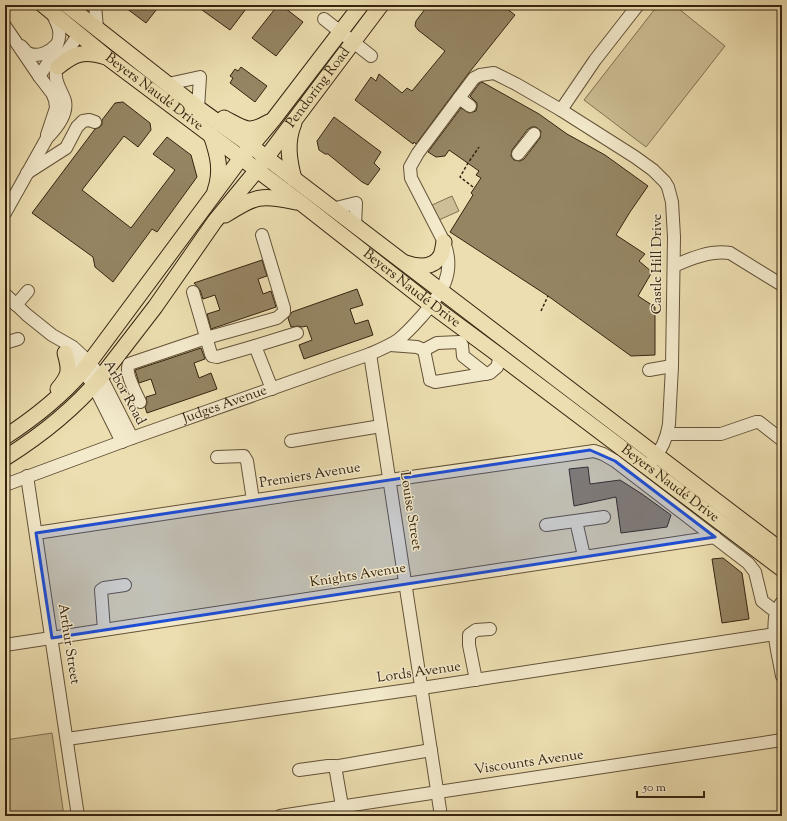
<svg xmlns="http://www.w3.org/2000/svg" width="787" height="821" font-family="'Sorts Mill Goudy',serif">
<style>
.green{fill:#cdbe95;stroke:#827152}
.building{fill:#958563;stroke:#362410;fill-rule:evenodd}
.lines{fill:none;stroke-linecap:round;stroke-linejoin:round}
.minor-casing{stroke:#645238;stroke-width:14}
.major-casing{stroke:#362410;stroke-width:17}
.path{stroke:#362410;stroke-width:1.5;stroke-dasharray:3 2;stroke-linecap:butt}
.minor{stroke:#f3eacc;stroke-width:12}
.major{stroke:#ecdeb0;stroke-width:15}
.marked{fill:#1d4ed8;fill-opacity:0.2;stroke:#1d4ed8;stroke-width:3;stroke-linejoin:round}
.labels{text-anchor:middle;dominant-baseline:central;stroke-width:3;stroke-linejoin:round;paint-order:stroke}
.street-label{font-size:14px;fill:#362410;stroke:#f3eacc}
</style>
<rect width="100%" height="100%" fill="#ecdeb0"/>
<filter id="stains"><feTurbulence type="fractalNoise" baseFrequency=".005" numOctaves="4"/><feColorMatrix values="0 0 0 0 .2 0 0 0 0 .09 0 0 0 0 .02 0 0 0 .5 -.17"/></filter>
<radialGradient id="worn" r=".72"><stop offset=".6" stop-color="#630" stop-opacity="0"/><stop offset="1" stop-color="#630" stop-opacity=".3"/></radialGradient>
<path class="green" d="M 658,5 L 674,5 L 725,46 L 646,147 L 584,100 Z
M 452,196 L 459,211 L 439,220 L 432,205 Z
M 52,733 L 64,816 L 5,816 L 5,740 Z"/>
<path class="building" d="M 122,5 L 160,5 L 146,23 Z
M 195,5 L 249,5 L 230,30 Z
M 278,5 L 281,5 L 303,22 L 276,56 L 252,38 Z
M 428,5 L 502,5 L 515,15 L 468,74 L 416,144 L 414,142 L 413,144 L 355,100 L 371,77 L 376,81 L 379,74 L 402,93 L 407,88 L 412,91 L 445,51 L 418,30 L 415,26 L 416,21 Z
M 241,67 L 267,86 L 255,102 L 230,83 L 233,78 L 230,76 L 235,69 L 238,71 Z
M 482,82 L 539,114 L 567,134 L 605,155 L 648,186 L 630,212 L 616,235 L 645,254 L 639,261 L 652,272 L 638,296 L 655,307 L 655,355 L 631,356 L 548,296 L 450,232 L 473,195 L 471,193 L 481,178 L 476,175 L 479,171 L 449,150 L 445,156 L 436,157 L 428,152 L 461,108 L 469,113 L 476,111 L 477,107 L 477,103 L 470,96 L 479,84 ZM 532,127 L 536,127 L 541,131 L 540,138 L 524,159 L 520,161 L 514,160 L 511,156 L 512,150 L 528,129 Z
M 123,102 L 150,123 L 151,130 L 138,147 L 124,136 L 82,190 L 131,228 L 175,170 L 153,154 L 167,137 L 191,155 L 197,177 L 157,232 L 152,229 L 113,282 L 95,267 L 93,257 L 32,213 L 95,129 L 100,127 L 102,124 L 102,120 L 115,103 Z
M 334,117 L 381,152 L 374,163 L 380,169 L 368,185 L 362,182 L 328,154 L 325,154 L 319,150 L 317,141 Z
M 262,260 L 267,276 L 258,279 L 263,294 L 271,291 L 276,307 L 211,329 L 207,314 L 220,310 L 215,295 L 203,299 L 200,290 L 194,283 Z
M 357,289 L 363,305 L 350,309 L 355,324 L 368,320 L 373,335 L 304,359 L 299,345 L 312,340 L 307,326 L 302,327 L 298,326 L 291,327 L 288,318 L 292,312 Z
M 201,348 L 205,359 L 194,363 L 199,378 L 211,373 L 217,389 L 147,413 L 145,407 L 147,403 L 146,397 L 156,394 L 151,379 L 139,383 L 135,370 Z
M 588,467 L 590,484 L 620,480 L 642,494 L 671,515 L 667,527 L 621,533 L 616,497 L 574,506 L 569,469 Z
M 723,558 L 742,573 L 749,619 L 722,623 L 712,559 Z"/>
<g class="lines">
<defs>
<g id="minor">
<path d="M 95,5 L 97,28"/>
<path d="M 324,19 L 371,56"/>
<path d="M 5,26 L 39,76 L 52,93 L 55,100 L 56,108 L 47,135"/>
<path d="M 21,46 C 23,48 26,52 28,53 C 38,58 50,52 56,45"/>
<path d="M 39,76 C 47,65 62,44 59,30 C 58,24 54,18 52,12"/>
<path d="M 168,84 L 200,77 L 198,108"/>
<path d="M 459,98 L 470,106"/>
<path d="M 561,110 L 595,60 L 638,5"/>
<path d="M 518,154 L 534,134"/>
<path d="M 27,173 L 66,148 L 77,127 L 83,121 L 89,120 L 95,122"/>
<path d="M 332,209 L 356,203 L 355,226"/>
<path d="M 5,213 L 47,138 C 56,129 68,115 65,101 C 62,91 54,82 56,71 C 59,62 73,43 79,34"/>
<path d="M 674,266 C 691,258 711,250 730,253 L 782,285"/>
<path d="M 193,292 L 211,354 L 212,356 L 217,357 L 255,346 L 297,333"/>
<path d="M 5,294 L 27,315 L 52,335 L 73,347 L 89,362 L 101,377 L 132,438"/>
<path d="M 16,305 L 28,291"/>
<path d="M 5,343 L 18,339"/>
<path d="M 390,345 L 417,347 L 424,350"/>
<path d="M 255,346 L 272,389"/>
<path d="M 424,350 L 430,379 L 430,380 L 435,382 L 490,373 L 497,367 L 500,356"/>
<path d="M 424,350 L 437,343 L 460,342 L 462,345 L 463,356 L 486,374"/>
<path d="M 65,353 L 83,371 L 94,386 L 122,442"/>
<path d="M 370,354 L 441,816"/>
<path d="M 649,370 L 672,366"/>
<path d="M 140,402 C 136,393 124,372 129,364 L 206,338 L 277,318 L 284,312 L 284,308 L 262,235"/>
<path d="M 667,434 L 721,434 L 756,422 L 759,422 L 782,440"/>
<path d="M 291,441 L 381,426"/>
<path d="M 217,457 L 244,456 L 247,461 L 253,500"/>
<path d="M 27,476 L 78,816"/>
<path id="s1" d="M 5,485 L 132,438 L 370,354 C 379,350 389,346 398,340 C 407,333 414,325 422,316 C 442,293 456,273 444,242 L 411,178 L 410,167 L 418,153 L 474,78 L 480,75 L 494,73 L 516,84 L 561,110 L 635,157 L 653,170 L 665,182 L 668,187 L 672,202 L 674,237 L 672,366 L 669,424 C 667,438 661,451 652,461"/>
<path d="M 576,521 L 584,556"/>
<path d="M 546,525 L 604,517"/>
<path d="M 36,533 L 390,480 L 594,451 L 603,454 L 615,461 L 748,563 L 755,572 L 762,601 L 776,612"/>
<path d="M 782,602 C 780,605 777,609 776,613 C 771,630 779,658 782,676"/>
<path d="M 104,630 L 101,590 L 104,588 L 125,585"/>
<path d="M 5,645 L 715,537"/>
<path d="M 476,680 L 469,645 L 469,635 L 476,630 L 490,629"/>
<path d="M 67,739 L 422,688 L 775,634"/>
<path d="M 339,766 L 431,750"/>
<path d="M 299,770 L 328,766 L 335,766 L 342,806"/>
<path d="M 280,816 L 782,740"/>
</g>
<g id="major">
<path id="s2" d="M 43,5 L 108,58 L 301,203 L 431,305 L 500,356 L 782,569"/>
<path d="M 67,5 L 198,108 L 251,146 L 782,551"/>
<path d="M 58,67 C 75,53 84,50 106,57"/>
<path d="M 224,118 C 245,129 248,134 269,122"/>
<path d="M 211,135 C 218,155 222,171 215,191"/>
<path d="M 294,179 C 289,160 286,142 294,123"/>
<path d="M 225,215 C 256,196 260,194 296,202"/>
<path d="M 406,263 C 418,267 434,269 441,255 C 443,251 443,246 444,242"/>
<path d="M 58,389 C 70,375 70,370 65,353"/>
<path d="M 5,437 C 34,418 60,398 83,371 L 241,158 L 273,120 L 361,5"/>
<path id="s3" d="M 5,458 C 40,436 75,408 101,377 L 155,307 L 215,221 L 257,170 L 381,5"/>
</g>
</defs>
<use href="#minor" class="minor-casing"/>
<use href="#major" class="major-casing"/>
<path class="path" d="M 473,187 L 460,177 L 468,163 L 479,147
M 541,311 L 548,296"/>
<use href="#minor" class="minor"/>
<use href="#major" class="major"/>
</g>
<path class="marked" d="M 590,450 L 615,461 L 715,537 L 52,638 L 36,533 Z"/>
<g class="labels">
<g class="street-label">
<text stroke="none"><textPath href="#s3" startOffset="488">Pendoring Road</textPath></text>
<text stroke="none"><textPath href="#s2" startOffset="141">Beyers Naudé Drive</textPath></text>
<text transform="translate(658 264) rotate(-90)">Castle Hill Drive</text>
<text stroke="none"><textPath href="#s2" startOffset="465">Beyers Naudé Drive</textPath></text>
<text transform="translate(124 393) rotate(61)">Arbor Road</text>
<text stroke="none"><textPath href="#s1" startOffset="234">Judges Avenue</textPath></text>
<text transform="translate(310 476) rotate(-9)">Premiers Avenue</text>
<text stroke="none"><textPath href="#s2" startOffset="789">Beyers Naudé Drive</textPath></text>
<text transform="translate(410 511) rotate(81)">Louise Street</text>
<text transform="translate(358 576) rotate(-9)">Knights Avenue</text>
<text transform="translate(68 644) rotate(81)">Arthur Street</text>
<text transform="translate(419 673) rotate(-8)">Lords Avenue</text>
<text transform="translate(529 763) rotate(-8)">Viscounts Avenue</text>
</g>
</g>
<rect width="787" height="821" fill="none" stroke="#ecdeb0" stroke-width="20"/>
<rect x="6" y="6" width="775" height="809" fill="none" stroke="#362410" stroke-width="2"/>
<rect x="10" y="10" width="767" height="801" fill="none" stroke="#362410"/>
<path d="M637 791v6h67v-6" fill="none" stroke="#362410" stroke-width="2"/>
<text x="643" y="791" font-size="12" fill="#362410" stroke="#f3eacc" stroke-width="3" paint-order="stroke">50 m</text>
<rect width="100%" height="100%" filter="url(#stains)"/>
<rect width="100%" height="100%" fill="url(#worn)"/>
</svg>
